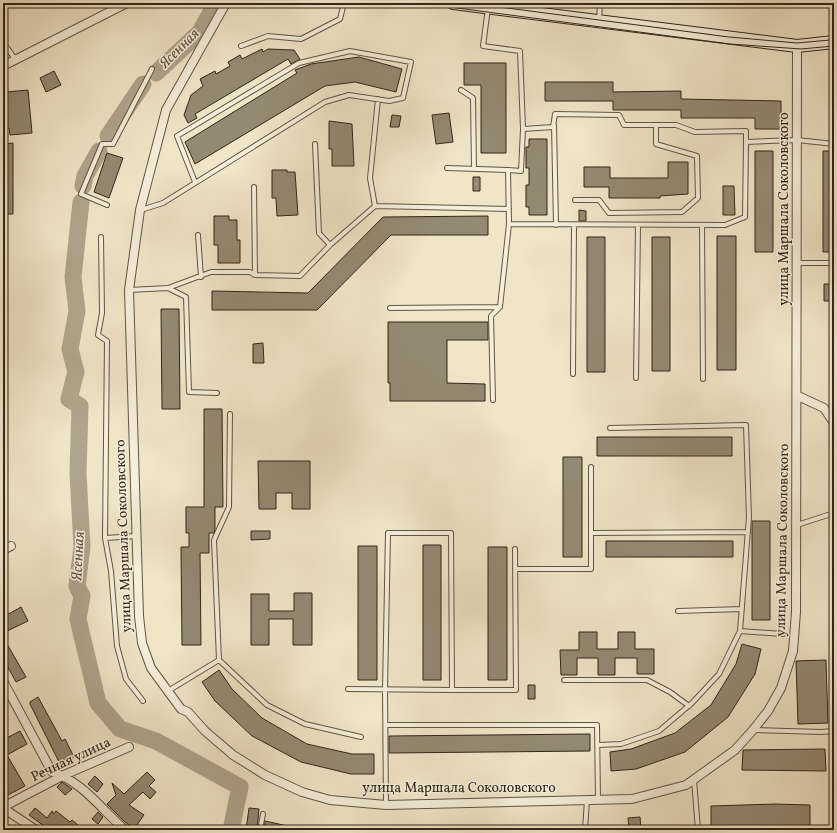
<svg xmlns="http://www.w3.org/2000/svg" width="837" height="833" font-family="Vollkorn,serif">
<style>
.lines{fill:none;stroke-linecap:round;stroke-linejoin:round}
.river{stroke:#afa48c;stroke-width:17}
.building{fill:#948973;stroke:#302519}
.service-casing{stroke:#605544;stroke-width:6}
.minor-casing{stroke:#605544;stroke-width:10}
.secondary-casing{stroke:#302519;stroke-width:14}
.service{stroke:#f5eedb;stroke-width:4}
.minor{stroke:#f5eedb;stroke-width:8}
.secondary{stroke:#f5eedb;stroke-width:12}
.tram{stroke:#302519;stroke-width:1}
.labels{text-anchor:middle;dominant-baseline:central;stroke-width:3;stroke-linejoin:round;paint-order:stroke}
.street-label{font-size:14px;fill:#302519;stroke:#f5eedb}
.water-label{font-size:15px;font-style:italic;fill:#5c5141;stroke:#f5eedb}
</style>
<rect width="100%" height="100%" fill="#f0e5c7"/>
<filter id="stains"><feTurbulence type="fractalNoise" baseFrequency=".005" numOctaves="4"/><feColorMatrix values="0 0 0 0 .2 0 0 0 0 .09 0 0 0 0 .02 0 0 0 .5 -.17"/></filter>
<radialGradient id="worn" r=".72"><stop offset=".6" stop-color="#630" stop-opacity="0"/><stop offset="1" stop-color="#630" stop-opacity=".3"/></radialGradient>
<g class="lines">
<path class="river" d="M 156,73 L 200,32 L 216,3
M 108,136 L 143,84
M 83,186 L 85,176 L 99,151
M 81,202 L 73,277 L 77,311 L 70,349 L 76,372 L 69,399 L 80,406 L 78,473 L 82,547 L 77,586 L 82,596 L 78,619 L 98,703 L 120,729 L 156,741 L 240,787 L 231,830"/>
</g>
<path class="building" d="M 262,49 L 263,52 L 268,49 L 294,50 L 300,59 L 291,64 L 288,59 L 195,114 L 197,118 L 188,123 L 184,115 L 191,95 L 203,86 L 200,79 L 215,71 L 216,74 L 230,66 L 228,62 L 240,55 L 242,59 Z
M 359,57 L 402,69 L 396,92 L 355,82 L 325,86 L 195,164 L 185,142 L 297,73 L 295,70 L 311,64 Z
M 464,63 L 506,63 L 506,153 L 481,153 L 481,85 L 464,85 Z
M 54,71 L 61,85 L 46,92 L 40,78 Z
M 545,82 L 613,82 L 613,92 L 681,91 L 681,99 L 781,101 L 781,129 L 755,129 L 755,118 L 681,118 L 681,110 L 613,110 L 613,101 L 545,101 Z
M 28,90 L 32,133 L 10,135 L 9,128 L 3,128 L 3,100 L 6,100 L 6,92 Z
M 449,113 L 453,142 L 436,144 L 432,115 Z
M 392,115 L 401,116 L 399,127 L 390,127 Z
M 329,121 L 352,124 L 354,166 L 332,166 L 332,149 L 329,149 Z
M 529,139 L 547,139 L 547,215 L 529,215 L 529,207 L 526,207 L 526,185 L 529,185 L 529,168 L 526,168 L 526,147 L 529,147 Z
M 13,143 L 13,214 L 3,214 L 3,144 Z
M 755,151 L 773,151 L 773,252 L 755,252 Z
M 823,151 L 834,151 L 834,252 L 823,252 Z
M 107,153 L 123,158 L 109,198 L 94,192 Z
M 668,162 L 688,162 L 688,194 L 660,196 L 660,198 L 609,198 L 609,187 L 584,187 L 584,167 L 610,167 L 610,178 L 668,178 Z
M 272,170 L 287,170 L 287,172 L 295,172 L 298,215 L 277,216 L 276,198 L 272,198 Z
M 473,177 L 480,177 L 480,191 L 473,191 Z
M 723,186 L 734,186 L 735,215 L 723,215 Z
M 579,210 L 586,211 L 586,221 L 579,221 Z
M 214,216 L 229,216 L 229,220 L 237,220 L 237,240 L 240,240 L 240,263 L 218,263 L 218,245 L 214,245 Z
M 488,216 L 488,235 L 391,235 L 317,310 L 212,310 L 212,291 L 308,293 L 383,217 Z
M 717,236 L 736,236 L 736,370 L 717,370 Z
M 587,237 L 605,237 L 605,372 L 587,372 Z
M 652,237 L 670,237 L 670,371 L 652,371 Z
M 824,284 L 834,284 L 834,301 L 824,301 Z
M 161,309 L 179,309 L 180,409 L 162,409 Z
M 388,322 L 488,322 L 488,340 L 447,340 L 447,383 L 485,384 L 485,401 L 390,401 L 390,383 L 388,383 Z
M 263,343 L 264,363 L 253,363 L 253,344 Z
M 204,409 L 222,409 L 223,507 L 215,507 L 215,530 L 214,533 L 209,533 L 209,553 L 200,553 L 201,645 L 182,645 L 181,547 L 189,547 L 189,533 L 186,533 L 186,507 L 204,507 Z
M 597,437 L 732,437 L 732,456 L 597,456 Z
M 563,457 L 582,457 L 582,557 L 563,557 Z
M 258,461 L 310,461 L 310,509 L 292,509 L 292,493 L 276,493 L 276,509 L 259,509 Z
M 752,521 L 770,521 L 770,620 L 752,620 Z
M 251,531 L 270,531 L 270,539 L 251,540 Z
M 606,541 L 733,541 L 733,557 L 606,557 Z
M 423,545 L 441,545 L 441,680 L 423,680 Z
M 358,546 L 377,546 L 377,680 L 358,680 Z
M 488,547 L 507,547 L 507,680 L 488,680 Z
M 294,593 L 312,593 L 312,645 L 293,645 L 293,619 L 269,619 L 269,645 L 251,645 L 251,594 L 269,594 L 269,611 L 294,611 Z
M 21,607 L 28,621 L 3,633 L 3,617 Z
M 579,632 L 597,632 L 597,649 L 618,649 L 618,632 L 635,632 L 635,649 L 654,649 L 654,674 L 637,674 L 637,658 L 615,658 L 615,675 L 598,675 L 598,658 L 577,658 L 577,675 L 561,675 L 560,650 L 579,650 Z
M 3,637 L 26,677 L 16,682 L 3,658 Z
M 742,644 L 761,649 L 755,674 L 728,717 L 685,752 L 636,769 L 611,771 L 610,752 L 631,749 L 675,733 L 711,705 L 736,664 Z
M 826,660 L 828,723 L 798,724 L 796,661 Z
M 219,670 L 232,689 L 262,718 L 307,744 L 352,754 L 374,754 L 374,774 L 351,774 L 301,762 L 252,736 L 215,701 L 202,682 Z
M 528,685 L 535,685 L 535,699 L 528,699 Z
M 38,697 L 62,741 L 65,739 L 74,757 L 62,763 L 58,760 L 30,704 L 30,702 Z
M 20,731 L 27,744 L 7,755 L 25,786 L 8,795 L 3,785 L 3,740 Z
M 590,734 L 590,751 L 389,753 L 389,736 Z
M 825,749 L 826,771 L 742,770 L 743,750 Z
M 147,772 L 155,780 L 149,786 L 156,792 L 150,799 L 143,792 L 129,805 L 144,815 L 134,829 L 124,821 L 107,804 L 116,795 L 112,783 L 124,794 Z
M 95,776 L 103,784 L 97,792 L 88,784 Z
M 62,782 L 72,789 L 65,795 L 57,787 Z
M 775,804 L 810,805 L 810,830 L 788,830 L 788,828 L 711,830 L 711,806 Z
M 35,808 L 47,818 L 52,811 L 54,814 L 56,811 L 70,822 L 72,820 L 84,830 L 41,830 L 44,826 L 29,815 Z
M 249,808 L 259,809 L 257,830 L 246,830 Z
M 98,812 L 103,817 L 98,824 L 92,819 Z
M 640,817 L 641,830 L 629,830 L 628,818 Z
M 265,821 L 292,827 L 291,830 L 264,830 Z"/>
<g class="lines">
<defs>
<path id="service" d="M 488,8 L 483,46 L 520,51 L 523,129 L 553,127 L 555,114 L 619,115 L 624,125 L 676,125 L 695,132 L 746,131 L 746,142
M 599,20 L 600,3
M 3,42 L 15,59
M 241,46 L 268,36 L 301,39 L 340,19 L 344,3
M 461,90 L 473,98 L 474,169
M 554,125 L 556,225
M 315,144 L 319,233 L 330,245
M 447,168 L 508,170 L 509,224 L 500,307 L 491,316 L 493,400
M 508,170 L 521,171 L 523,129
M 254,187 L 255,275
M 575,200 L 599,200 L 609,213 L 682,212 L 698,198 L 697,156 L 656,144 L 656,125
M 107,205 L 81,194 L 102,144 L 113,144 L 152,69
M 375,206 L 370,178 L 378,99
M 141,210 L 163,203 L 325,102 L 349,95 L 389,101 L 403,98 L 411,62 L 350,51 L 299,63 L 177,136 L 195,182
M 509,224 L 725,225 L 745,217 L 746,142 L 797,140 L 834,144
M 702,225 L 703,379
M 198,235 L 201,277
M 101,237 L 102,313 L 98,335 L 107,341 L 105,538 L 136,536
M 797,263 L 834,263
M 168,288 L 211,272 L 250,272 L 255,275 L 300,276 L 330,245 L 375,206 L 509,209
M 129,290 L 168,288 L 186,297 L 189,392 L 217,393
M 390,308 L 500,307
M 573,374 L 574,225
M 636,378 L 638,225
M 230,414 L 229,507 L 214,540 L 219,660 L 267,705 L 305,724 L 361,737
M 610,428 L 746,425 L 749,518
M 749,517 L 740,631 L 783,634
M 797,525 L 834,513
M 591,533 L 748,532
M 105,538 L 111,571 L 117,646 L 126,679 L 143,701
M 515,569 L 591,569 L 591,467
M 678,611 L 742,609
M 564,680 L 647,680 L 670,692 L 689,706
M 348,689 L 452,690
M 168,691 L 219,660
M 386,725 L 597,725 L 598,800
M 754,730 L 821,732 L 834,731
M 598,745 L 621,744 L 659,731 L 692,703 L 719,674 L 740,631
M 694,780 L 698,830
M 386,805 L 385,689 L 388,533 L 451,533 L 452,690 L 516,690 L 515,549
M 260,830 L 263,814
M 585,830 L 587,800"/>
<path id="minor" d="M 226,3 L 166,110 L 140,210 L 129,290 L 139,616 L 142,643 L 151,668 L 181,709 L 188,712 L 205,731 L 233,755 L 265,775 L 302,792 L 330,800 L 386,805 L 632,799 L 686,785 L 735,750 L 753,730 L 768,711 L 781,688 L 793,651 L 796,612 L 797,46
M 3,66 L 127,3
M 798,396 L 824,408 L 834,423
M 3,550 L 11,546
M 3,681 L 52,772 C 82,781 102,810 125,830
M 3,807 L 64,775 L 129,747
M 3,808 L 36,830"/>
<path id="secondary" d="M 453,3 L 797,46 L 834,42"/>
</defs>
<use href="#service" class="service-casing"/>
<use href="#minor" class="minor-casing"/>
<use href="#secondary" class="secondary-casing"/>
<use href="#service" class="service"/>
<use href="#minor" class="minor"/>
<use href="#secondary" class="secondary"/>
<path class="tram" d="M 419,3 L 730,44 L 801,49 L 834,46
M 469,3 L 729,37 L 797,43 L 830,40"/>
</g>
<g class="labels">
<g class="street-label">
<text transform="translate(784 209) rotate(-90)">улица Маршала Соколовского</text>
<text transform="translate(124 536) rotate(-92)">улица Маршала Соколовского</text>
<text transform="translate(783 540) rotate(-89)">улица Маршала Соколовского</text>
<text transform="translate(71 760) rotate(-25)">Речная улица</text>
<text x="459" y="788">улица Маршала Соколовского</text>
</g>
<g class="water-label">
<text transform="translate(180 49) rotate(-45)">Ясенная</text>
<text transform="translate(79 556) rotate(-87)">Ясенная</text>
</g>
</g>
<rect width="837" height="833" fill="none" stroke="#f0e5c7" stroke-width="16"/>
<rect x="4" y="4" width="829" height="825" fill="none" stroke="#302519" stroke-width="2"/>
<rect x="8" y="8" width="821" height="817" fill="none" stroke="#302519"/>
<rect width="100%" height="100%" filter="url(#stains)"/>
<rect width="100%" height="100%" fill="url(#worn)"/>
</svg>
